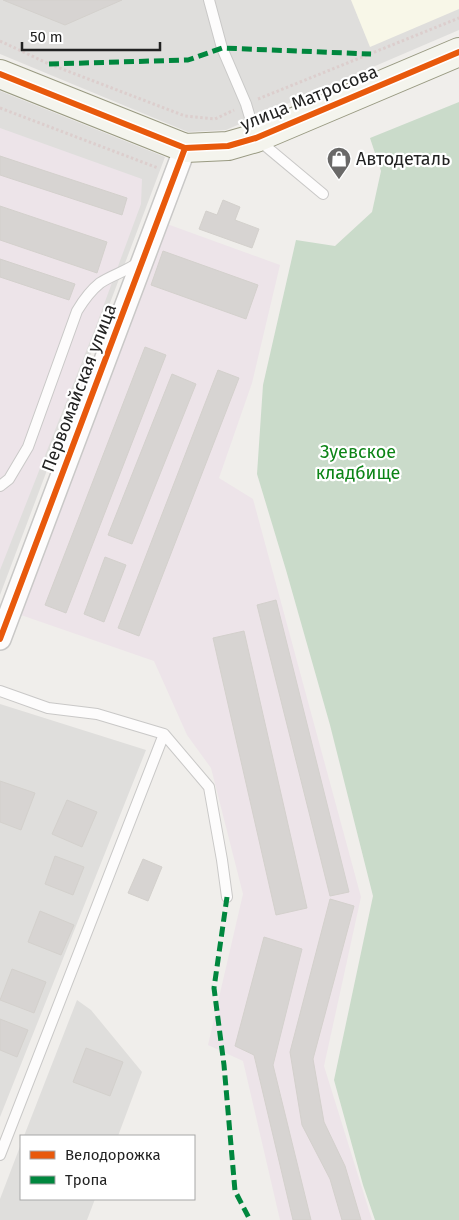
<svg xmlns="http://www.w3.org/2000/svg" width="459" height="1220" font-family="'Fira Sans',sans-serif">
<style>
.residential{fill:#dfdedc}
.industrial{fill:#ede4e9}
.education{fill:#f8f7e8}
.cemetery{fill:#cadbca}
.building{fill:#d7d4d2;stroke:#d3d0cc}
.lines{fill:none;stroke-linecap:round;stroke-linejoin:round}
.lane-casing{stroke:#c9c8c7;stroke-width:12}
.street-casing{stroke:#c9c8c7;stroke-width:24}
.secondary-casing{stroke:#999a82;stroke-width:30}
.path{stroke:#dccecd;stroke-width:3;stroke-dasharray:2.5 2.5;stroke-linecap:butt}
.lane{stroke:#fdfcfc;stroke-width:10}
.street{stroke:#fdfcfc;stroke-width:21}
.secondary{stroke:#f4f4ed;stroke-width:28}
.quiet{stroke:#00873e;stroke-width:5;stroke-dasharray:10 5;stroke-linecap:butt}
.cycleway-casing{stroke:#fff;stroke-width:9}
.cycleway{stroke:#e8590c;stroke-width:6}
.labels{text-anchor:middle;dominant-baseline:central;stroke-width:4.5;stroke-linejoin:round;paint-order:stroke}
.street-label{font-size:18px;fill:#222;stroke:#fff}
.poi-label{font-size:18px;fill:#222;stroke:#fff;text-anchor:start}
.park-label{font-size:18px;fill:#0c8416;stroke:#fff}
</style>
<rect width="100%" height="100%" fill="#f0eeeb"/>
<path class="residential" d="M 0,0 L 459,0 L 459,30 L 226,130 L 188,132 L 0,54 Z
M 0,91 L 165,157 L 0,595 Z
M 0,704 L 146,750 L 0,1117 Z
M 77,1000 L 91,1010 L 142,1072 L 118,1136 L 24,1136 Z
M 21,1144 L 21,1199 L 95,1199 L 87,1220 L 0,1220 L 0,1199 Z"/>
<path class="industrial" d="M 0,128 L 142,179 L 141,204 L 96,326 L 0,570 Z
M 167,224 L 280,265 L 252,383 L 219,478 L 253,499 L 361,897 L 324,1066 L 372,1220 L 280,1220 L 243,1061 L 208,1045 L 243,894 L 211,768 L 187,735 L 154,661 L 18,614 Z"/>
<path class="education" d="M 351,0 L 459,0 L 459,9 L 370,47 Z"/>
<path class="cemetery" d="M 459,102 L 459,1220 L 375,1220 L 363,1185 L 334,1080 L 373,896 L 330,725 L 286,570 L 257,474 L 263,385 L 296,240 L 335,246 L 372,212 L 381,171 L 370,138 Z"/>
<path class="building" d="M 3,0 L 122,0 L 65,25 Z
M 0,156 L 127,198 L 122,215 L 0,175 Z
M 223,200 L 240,207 L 235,220 L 259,229 L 252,248 L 199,229 L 206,211 L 217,215 Z
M 0,206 L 107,242 L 97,273 L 0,240 Z
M 163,251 L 258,285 L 246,319 L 151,285 Z
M 0,259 L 75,284 L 69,300 L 0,277 Z
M 145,347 L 166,355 L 66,613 L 45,605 Z
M 218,370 L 239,378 L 139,636 L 118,628 Z
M 172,374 L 196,384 L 132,544 L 108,535 Z
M 105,557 L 126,565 L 104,622 L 84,614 Z
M 276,600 L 349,892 L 330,896 L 257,605 Z
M 244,631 L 307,908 L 276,915 L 213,638 Z
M 0,781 L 35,793 L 21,830 L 0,822 Z
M 67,800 L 97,812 L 82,847 L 52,834 Z
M 55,856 L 84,867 L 73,895 L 45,884 Z
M 143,859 L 162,867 L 148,901 L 128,893 Z
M 330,899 L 354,906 L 313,1059 L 324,1122 L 345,1166 L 361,1220 L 342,1220 L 330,1179 L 302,1125 L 290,1052 Z
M 40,911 L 74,925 L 61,955 L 28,942 Z
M 264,937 L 302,949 L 273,1065 L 311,1220 L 293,1220 L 254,1055 L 235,1046 Z
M 12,969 L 46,982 L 34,1013 L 0,1000 Z
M 0,1019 L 28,1030 L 17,1057 L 0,1050 Z
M 86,1048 L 123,1062 L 110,1096 L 73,1082 Z"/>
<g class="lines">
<defs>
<path id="lane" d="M 209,0 L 222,48 L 246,104 L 256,138 L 323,194
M 0,486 L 9,479 L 28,447 L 77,311 C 83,301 90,291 100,283 C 112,275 127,271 139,262
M 0,691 L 48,708 L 97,714 L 164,734 L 209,787 L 222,860 L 227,897
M 0,1155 L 164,734"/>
<path id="street" d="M 0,639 L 185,148"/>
<path id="secondary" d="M 0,74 L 185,148 L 228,146 L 256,138 L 459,52"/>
</defs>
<use href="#lane" class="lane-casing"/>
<use href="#street" class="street-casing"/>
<use href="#secondary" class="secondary-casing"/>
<path class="path" d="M 0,41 L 49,64 L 185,116 L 215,119 L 234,110
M 258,99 L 459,18
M 0,108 L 158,168"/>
<use href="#lane" class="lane"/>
<use href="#street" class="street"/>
<use href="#secondary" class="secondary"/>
<path class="quiet" d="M 49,64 L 188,60 L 222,48 L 371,54
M 227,897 L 214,988 L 224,1065 L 235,1191 L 250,1220"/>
<defs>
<path id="cycleway" d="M 0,74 L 185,148 L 228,146 L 256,138 L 459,52
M 0,639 L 185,148"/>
</defs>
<use href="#cycleway" class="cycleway-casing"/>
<use href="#cycleway" class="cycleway"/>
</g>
<defs>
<symbol id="shop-pin" viewBox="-11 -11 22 30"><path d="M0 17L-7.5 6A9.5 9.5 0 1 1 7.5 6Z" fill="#6a6968" stroke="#fff"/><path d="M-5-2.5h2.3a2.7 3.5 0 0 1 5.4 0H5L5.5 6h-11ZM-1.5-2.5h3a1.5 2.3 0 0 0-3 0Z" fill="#fff"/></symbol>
</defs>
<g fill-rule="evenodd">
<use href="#shop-pin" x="325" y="145" width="28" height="38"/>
</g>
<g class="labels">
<g class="street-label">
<text transform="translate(309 98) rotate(-22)">улица Матросова</text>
<text transform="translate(79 388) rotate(-69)">Первомайская улица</text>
</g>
<g class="poi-label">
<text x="356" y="159">Автодеталь</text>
</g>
<g class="park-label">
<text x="358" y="452">Зуевское<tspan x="358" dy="21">кладбище</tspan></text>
</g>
</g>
<rect x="20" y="1135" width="175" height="65" fill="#ffffff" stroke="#a7a7a7"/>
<rect x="30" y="1151" width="25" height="8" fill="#e8590c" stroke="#a7a7a7"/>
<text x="65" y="1160" font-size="15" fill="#222222">Велодорожка</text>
<rect x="30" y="1176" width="25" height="8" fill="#00873e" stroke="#a7a7a7"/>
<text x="65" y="1185" font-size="15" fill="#222222">Тропа</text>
<path d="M22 42v8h138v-8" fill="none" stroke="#222222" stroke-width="2.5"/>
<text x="30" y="42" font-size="15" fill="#222222" stroke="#ffffff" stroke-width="4" paint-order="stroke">50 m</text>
</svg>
